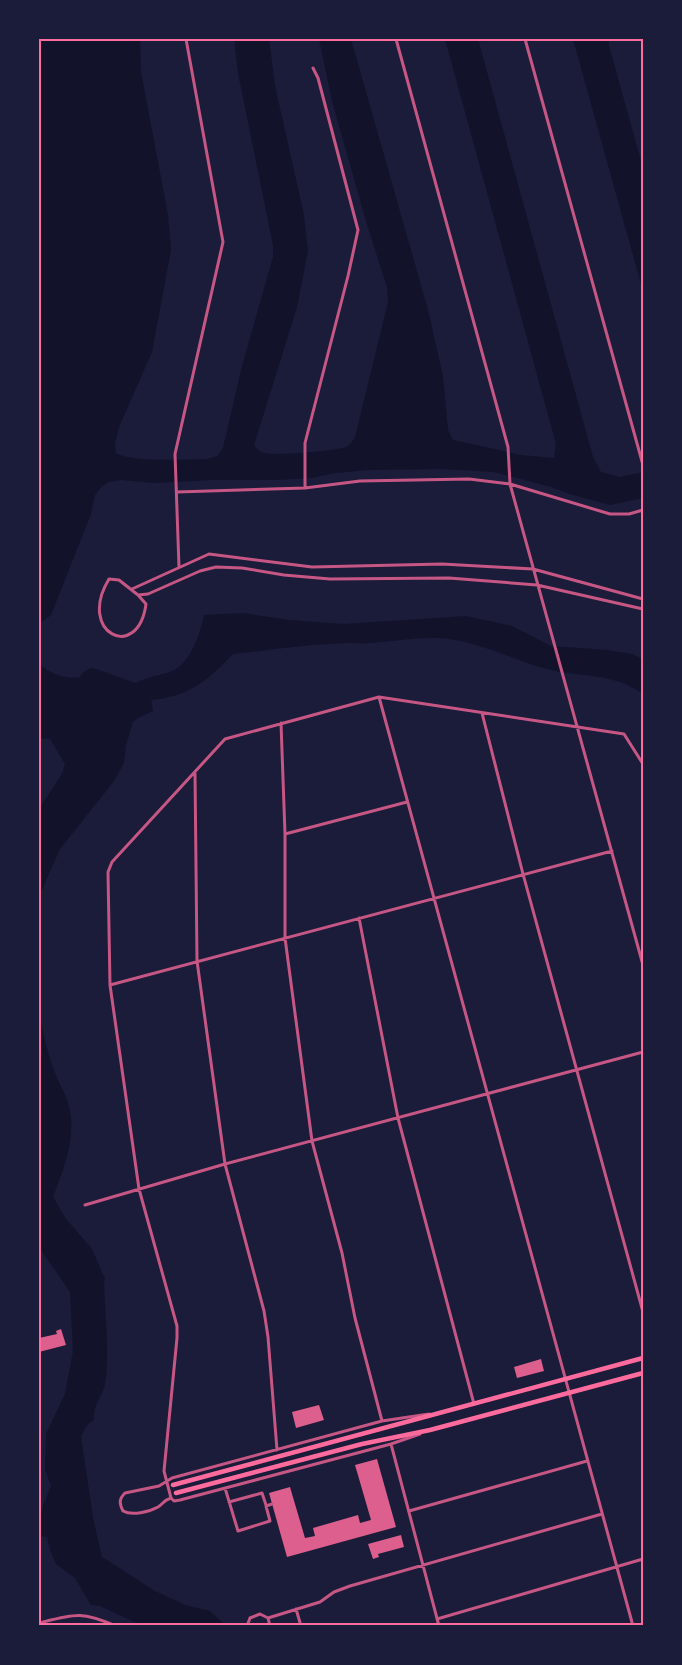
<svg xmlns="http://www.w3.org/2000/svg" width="682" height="1665" font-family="'Golos Text',sans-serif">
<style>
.water{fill:#12122b}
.building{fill:#dd5f8e}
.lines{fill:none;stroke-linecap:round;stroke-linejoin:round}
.minor{stroke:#c65784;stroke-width:3}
.primary{stroke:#ff6b9d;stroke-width:4.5}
.neatline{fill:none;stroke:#ff6b9d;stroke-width:2}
</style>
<rect width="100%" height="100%" fill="#1b1b3a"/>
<path class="water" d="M 39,39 L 140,39 L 141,72 L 168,215 L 171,250 L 152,352 L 119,427 L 115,443 L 116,453 C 133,463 186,459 207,459 L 217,456 L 223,448 L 242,366 L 273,257 L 273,245 L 238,73 L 234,39 L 269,39 L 275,86 L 304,215 L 308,251 L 297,307 L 254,445 C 258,450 260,452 265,453 C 277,456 335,451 346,447 C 350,445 353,441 355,437 L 388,302 L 387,287 L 368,228 L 332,101 L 319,39 L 351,39 L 428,310 L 443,376 L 448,430 L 453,440 L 521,455 L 554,458 L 556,444 L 445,39 L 478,39 L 593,457 L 601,472 L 620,477 L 643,472 L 643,498 L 610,505 L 570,494 L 551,487 L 494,472 L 441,469 L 369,470 L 335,473 L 311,478 L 276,480 L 212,480 L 155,483 L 121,480 L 109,482 L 102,486 L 95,495 L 91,514 L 51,615 L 39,624 Z
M 573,39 L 609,39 L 609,46 L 643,168 L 643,291 Z
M 243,613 L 289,620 L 344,624 L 466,616 L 512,626 L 551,646 L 607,650 L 632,654 L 643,659 L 643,694 C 613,672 580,678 547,669 C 516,661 488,646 456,640 C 426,635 399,641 370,643 C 362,644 355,643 347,643 C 309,644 271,650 233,654 C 208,680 189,697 151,700 L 153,711 L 138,718 L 133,722 L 126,745 L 124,763 L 114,781 L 60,849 L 39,896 L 39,809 L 62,774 L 65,764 L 50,739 L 39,738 L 39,662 C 45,673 68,680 80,677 C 83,672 86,669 93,668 L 136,683 C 147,676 160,676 172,671 C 191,663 200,634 204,615 Z
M 39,1011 C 42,1031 49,1059 57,1078 C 60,1086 66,1094 68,1103 C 78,1134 64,1168 53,1197 L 66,1219 L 92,1249 L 105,1279 L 104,1284 C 105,1318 110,1351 105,1384 C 102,1398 92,1406 94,1420 L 88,1424 L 81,1436 L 93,1518 L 102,1557 L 155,1591 L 185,1605 L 210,1611 L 226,1626 L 143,1626 L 100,1606 L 91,1605 L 75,1578 L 56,1564 L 50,1550 L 47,1537 L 40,1536 L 39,1516 L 51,1486 L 45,1469 L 46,1434 L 65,1394 L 73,1351 L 70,1292 L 39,1247 Z"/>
<path class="building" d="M 61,1329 L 66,1345 L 39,1352 L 39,1338 L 57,1334 L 56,1331 Z
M 541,1359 L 544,1371 L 517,1378 L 514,1367 Z
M 319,1405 L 324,1420 L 296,1428 L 292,1412 Z
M 377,1459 L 396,1527 L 287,1557 L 269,1493 L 290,1487 L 305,1538 L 315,1536 L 313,1528 L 358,1515 L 360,1523 L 371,1520 L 355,1465 Z
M 401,1535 L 404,1547 L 378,1554 L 379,1557 L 373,1559 L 368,1544 Z"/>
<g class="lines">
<path class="minor" d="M 396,39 L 508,447 L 510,484 L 643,965
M 525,39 L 643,465
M 305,488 L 305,443 L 348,276 L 358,230 L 318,78 L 313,68
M 177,492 L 305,488 L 360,481 L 469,479 L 510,484 L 610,514 L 629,514 L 643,510
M 179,567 L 175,454 L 223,242 L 186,39
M 132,589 L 209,554 L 312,567 L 442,564 L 533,569 L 643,599
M 138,595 L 146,604 C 138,663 76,633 109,579 L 119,580 L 138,595 L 148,594 L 200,571 L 216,567 L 242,568 L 284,575 L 330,579 L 449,578 L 537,585 L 643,609
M 379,697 L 633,1626
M 482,713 L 523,874 L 643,1312
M 281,723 L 285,834 L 285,938 L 312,1141 L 342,1253 L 355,1318 L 382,1421
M 195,773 L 197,961 L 225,1164 L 264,1311 L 268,1337 L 277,1450
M 285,834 L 407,802
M 359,918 L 398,1118 L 474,1404
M 110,985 L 612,851
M 85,1205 L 225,1164 L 643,1052
M 391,1444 L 439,1626
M 225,1488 L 238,1531 L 270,1521 L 266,1506 L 272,1504
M 171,1498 L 164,1471 L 177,1338 L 177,1326 L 139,1189 L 110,985 L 108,872 L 112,862 L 225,739 L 379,697 L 624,734 L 643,764
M 171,1498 C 164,1500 163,1504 158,1507 C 149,1512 132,1516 123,1511 C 119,1503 119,1499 125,1493 L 159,1486 L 172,1478 L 382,1421 L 429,1414
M 171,1498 L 174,1501 L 180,1500 L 391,1444 L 420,1434
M 229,1502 L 262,1493 L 266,1505
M 409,1511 L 587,1461
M 296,1609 L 301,1626
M 268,1618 L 320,1602 L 334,1592 L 350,1586 L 602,1514
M 437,1619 L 643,1559
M 39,1623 C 75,1614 81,1611 116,1626
M 247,1626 L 250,1618 L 260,1614 L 268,1618 L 270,1626"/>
<path class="primary" d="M 173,1485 L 643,1358
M 176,1493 L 362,1444 L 430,1430 L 643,1373"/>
</g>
<rect width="682" height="1665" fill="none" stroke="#1b1b3a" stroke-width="81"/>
<rect x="40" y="40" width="602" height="1584" class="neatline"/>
</svg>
